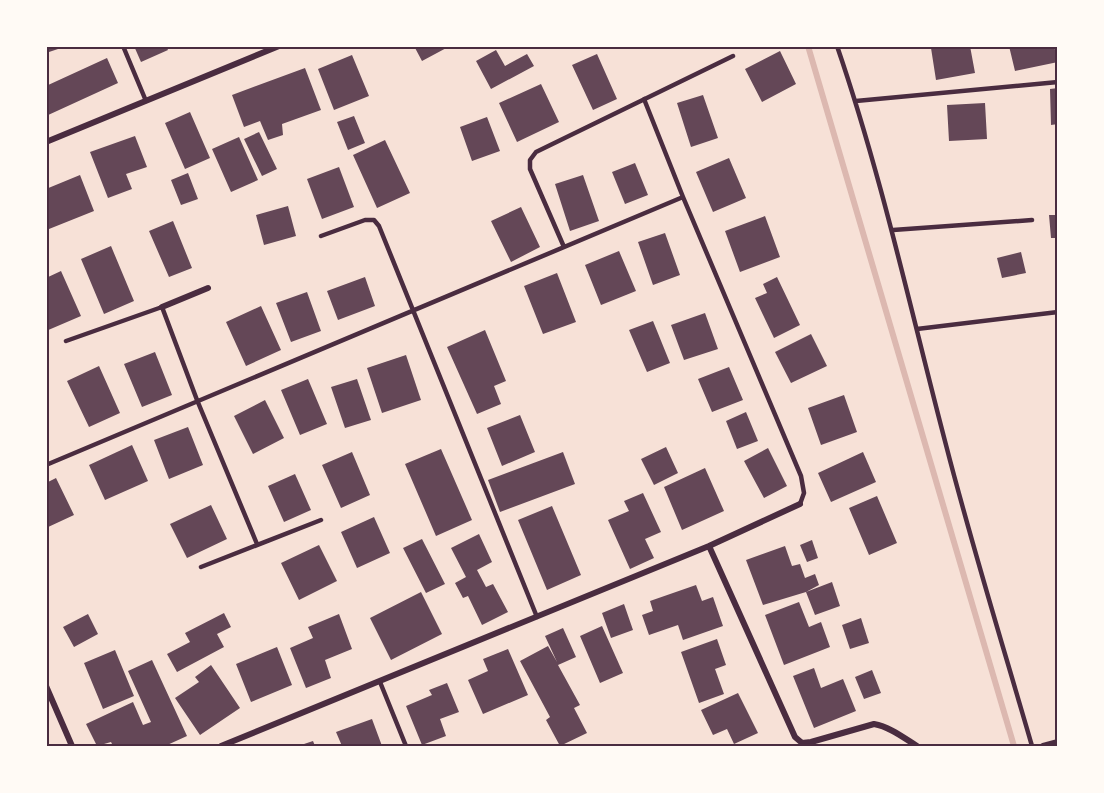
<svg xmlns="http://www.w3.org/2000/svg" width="1104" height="793" font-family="'Fira Sans',sans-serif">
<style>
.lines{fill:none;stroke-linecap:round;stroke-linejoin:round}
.stream{stroke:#dcb8b0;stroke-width:6}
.building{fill:#644757}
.service{stroke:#4a2c40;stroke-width:4.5}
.minor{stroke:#4a2c40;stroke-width:6}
.neatline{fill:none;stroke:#4a2c40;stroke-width:2}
</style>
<rect width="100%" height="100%" fill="#f7e1d7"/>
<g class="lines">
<path class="stream" d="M 808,46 L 1014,746"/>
</g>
<path class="building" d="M 46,46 L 64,46 L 64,47 L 46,53 Z
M 134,46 L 166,46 L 168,50 L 141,62 Z
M 414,46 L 450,46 L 422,61 Z
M 944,46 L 970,46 L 975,73 L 936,80 L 931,48 Z
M 1009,46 L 1054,46 L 1058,62 L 1015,71 Z
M 496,50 L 505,66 L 527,54 L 534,66 L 491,89 L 476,61 Z
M 780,51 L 796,84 L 762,102 L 745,69 Z
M 597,54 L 617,99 L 593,110 L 572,65 Z
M 352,55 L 369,96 L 334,110 L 318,69 Z
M 107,58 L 118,83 L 46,116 L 46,86 Z
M 305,68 L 321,110 L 282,124 L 283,135 L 268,140 L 260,121 L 244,127 L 232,95 Z
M 541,84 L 559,122 L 517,142 L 499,103 Z
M 1058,88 L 1058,124 L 1051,125 L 1050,89 Z
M 703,95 L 718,138 L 691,147 L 677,103 Z
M 985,103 L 987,139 L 949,141 L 947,105 Z
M 190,112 L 210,158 L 185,169 L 165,123 Z
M 354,116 L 365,143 L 348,150 L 337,122 Z
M 487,117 L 500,151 L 472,161 L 460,127 Z
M 259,132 L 277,169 L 262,176 L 244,139 Z
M 135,136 L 147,167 L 126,174 L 132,189 L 108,198 L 90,152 Z
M 239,137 L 258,180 L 231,192 L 212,149 Z
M 385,140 L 410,193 L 377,208 L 353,155 Z
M 729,158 L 746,198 L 713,212 L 696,172 Z
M 635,163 L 648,195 L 625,204 L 612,172 Z
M 339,167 L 354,207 L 322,219 L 307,179 Z
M 188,173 L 198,199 L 181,205 L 171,180 Z
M 80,175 L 94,211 L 49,229 L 46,223 L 46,189 Z
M 583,175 L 599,221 L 570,231 L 555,184 Z
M 288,206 L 296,236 L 264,245 L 256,215 Z
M 521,207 L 540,247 L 511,262 L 491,221 Z
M 1049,215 L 1058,215 L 1058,238 L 1051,238 Z
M 765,216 L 780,257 L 740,272 L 725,231 Z
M 173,221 L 192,268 L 169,277 L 149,231 Z
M 665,233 L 680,275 L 653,285 L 638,242 Z
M 111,246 L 134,301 L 104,314 L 81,259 Z
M 619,251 L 636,291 L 601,305 L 585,265 Z
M 1021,252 L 1026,273 L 1002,278 L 997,258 Z
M 61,271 L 81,316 L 46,331 L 46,278 Z
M 557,273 L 576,322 L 543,334 L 524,286 Z
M 365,277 L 375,306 L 338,320 L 327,291 Z
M 777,277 L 800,325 L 774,338 L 755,298 L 767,293 L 763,284 Z
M 307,292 L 321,331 L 291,342 L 276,303 Z
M 261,306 L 281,350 L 246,366 L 226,322 Z
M 705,313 L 718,349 L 684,360 L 671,325 Z
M 653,321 L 670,363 L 647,372 L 629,330 Z
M 485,330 L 506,381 L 494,386 L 501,404 L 477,414 L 447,347 Z
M 811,334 L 827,366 L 791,383 L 775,352 Z
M 155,352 L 172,395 L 142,407 L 124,364 Z
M 406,355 L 421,400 L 382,413 L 367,368 Z
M 99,366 L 120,413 L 89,427 L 67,381 Z
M 729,367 L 743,400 L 712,412 L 698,379 Z
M 308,379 L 327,424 L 300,435 L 281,390 Z
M 357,379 L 371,420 L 345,428 L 331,387 Z
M 844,395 L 857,432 L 821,445 L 808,408 Z
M 265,400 L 284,438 L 253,454 L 234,416 Z
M 746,412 L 758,441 L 737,449 L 726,421 Z
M 520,415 L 535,452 L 502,466 L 487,428 Z
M 188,427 L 203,465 L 169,479 L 154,440 Z
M 132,445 L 148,481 L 105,500 L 89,465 Z
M 666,447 L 678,473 L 654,485 L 641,459 Z
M 768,448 L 787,486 L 764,498 L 744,461 Z
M 441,449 L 472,520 L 436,536 L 405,464 Z
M 352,452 L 370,495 L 341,508 L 322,465 Z
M 563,452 L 575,484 L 500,512 L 488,480 Z
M 863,452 L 876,482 L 831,502 L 818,473 Z
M 705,468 L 724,511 L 682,530 L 664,487 Z
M 295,474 L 311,510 L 284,522 L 268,486 Z
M 56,478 L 74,515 L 46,528 L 46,483 Z
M 643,493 L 661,532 L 645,539 L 654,558 L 630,569 L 608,520 L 629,511 L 624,501 Z
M 877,496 L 897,543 L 869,555 L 849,508 Z
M 211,505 L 227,539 L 187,558 L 170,524 Z
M 552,506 L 581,575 L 547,590 L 518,520 Z
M 374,517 L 390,553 L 357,568 L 341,532 Z
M 479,534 L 492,562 L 477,570 L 486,587 L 493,584 L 508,612 L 482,625 L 468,596 L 463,598 L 455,583 L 466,577 L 451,548 Z
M 422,539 L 445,584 L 426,593 L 403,548 Z
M 812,540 L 818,558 L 807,562 L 800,545 Z
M 319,545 L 337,581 L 299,600 L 281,563 Z
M 785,546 L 792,566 L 800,564 L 805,578 L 815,574 L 819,585 L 806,592 L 832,582 L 840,606 L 815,615 L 806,592 L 763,605 L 746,560 Z
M 696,585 L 702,601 L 713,597 L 723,626 L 683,640 L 678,625 L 649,635 L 642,615 L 653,611 L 650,601 Z
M 421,592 L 442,634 L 391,660 L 370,618 Z
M 799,602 L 809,627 L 821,622 L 830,647 L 784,665 L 765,615 Z
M 624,604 L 633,630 L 611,638 L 602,613 Z
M 224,613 L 231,627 L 217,634 L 224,647 L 177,672 L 167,654 L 190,642 L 185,633 Z
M 88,614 L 98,634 L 74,647 L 63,627 Z
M 339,614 L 352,649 L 325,660 L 331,678 L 306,688 L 290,648 L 313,638 L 308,627 Z
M 861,618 L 869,643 L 850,649 L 842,625 Z
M 602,626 L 623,673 L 600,683 L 580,636 Z
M 563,628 L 576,657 L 558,665 L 580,705 L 574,708 L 587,733 L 560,746 L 546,720 L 550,717 L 520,661 L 548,646 L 557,662 L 545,636 Z
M 717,639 L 726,665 L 715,669 L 724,694 L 699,703 L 681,652 Z
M 277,647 L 292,685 L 251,702 L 236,664 Z
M 508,649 L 528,695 L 483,714 L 468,680 L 488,671 L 483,659 Z
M 115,650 L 134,696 L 103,709 L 84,663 Z
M 152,660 L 187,736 L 165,746 L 113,746 L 111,742 L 97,746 L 86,724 L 133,702 L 143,725 L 151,722 L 128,671 Z
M 211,665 L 240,708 L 200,735 L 175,698 L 199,682 L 195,677 Z
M 814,668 L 821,688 L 843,679 L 856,711 L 814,728 L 793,676 Z
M 872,670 L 881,693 L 864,699 L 855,677 Z
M 447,683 L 459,712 L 440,719 L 446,736 L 422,745 L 406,706 L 432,695 L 429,690 Z
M 738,693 L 758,733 L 734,744 L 727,729 L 713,735 L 701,710 Z
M 372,719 L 382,746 L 342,746 L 336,732 Z
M 313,741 L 315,746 L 298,746 Z"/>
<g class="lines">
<path class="service" d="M 123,46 L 146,101
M 837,46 C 882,177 911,312 946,445 C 972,546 1003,646 1032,746
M 644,99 L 683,197 L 801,476 L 804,493 L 800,504
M 856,101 L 1058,82
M 893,230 L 1032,220
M 321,236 L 365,220 L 374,220 L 379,226 L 537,617
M 564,247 L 530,169 L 530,160 L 536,152 L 733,56
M 917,329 L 1058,312
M 66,341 L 162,307 L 197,400 L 257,544
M 46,465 L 683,197
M 201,567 L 321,520
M 380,682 L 406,746"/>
<path class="minor" d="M 46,142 L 279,46
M 162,307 L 208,288
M 709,546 L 795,737 L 802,743 L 811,742 L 874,724 C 890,727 904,738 917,746
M 46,686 L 72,746
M 221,746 L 709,546 L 800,504
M 1043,746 L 1058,742"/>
</g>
<rect width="1104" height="793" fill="none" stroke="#fffaf5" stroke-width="96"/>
<rect x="48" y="48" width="1008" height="697" class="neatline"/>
</svg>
